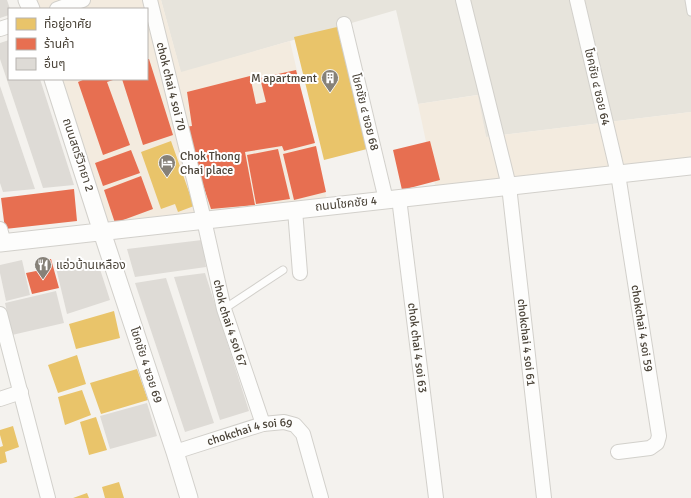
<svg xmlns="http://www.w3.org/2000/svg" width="691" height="498" font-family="Signika,'Noto Sans Thai',sans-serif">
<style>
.residential{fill:#e7e4dc}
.commercial{fill:#f3ebdf}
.homes{fill:#e9c46a}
.shops{fill:#e76f51}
.building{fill:#dedbd6}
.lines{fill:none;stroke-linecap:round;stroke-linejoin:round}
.service-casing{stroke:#d2d0cb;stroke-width:9}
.minor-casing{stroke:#d2d0cb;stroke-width:16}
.tertiary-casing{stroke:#d2d0cb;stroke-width:19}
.service{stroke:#fdfdfc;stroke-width:7}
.minor{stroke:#fdfdfc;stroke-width:14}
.tertiary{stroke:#fdfdfc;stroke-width:17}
.labels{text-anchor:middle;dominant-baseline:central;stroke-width:4;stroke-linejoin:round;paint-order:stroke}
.poi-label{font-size:12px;fill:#4b4439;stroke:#fff;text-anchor:start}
.street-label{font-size:12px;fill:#4b4439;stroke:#fff}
</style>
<rect width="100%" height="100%" fill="#f4f2ee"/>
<path class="residential" d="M 161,0 L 691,0 L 691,112 L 486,137 L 477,95 L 418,104 L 396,10 L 181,73 Z"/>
<path class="commercial" d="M 35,0 L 161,0 L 181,72 L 290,41 L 327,200 L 108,221 L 61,79 L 147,79 L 147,9 L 38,9 Z
M 478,95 L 486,137 L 691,112 L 691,160 L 436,189 L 418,104 Z"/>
<path class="homes" d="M 337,27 L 367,149 L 324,160 L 294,37 Z
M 171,141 L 194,206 L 178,212 L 175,204 L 161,209 L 141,152 Z
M 114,311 L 120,338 L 76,349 L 69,324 Z
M 77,355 L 86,384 L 58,393 L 48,365 Z
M 137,369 L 148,400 L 101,414 L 90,383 Z
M 82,390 L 91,415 L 65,425 L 58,397 Z
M 96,417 L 107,450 L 89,455 L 80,422 Z
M 13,426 L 19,447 L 5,452 L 7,462 L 0,464 L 0,447 L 3,446 L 0,435 L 0,430 Z
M 119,482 L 124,498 L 105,498 L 102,487 Z
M 87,493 L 89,498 L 73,498 Z"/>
<path class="shops" d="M 147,59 L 149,59 L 173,135 L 143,145 L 122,79 L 147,79 Z
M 296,70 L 315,143 L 284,151 L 282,146 L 245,152 L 255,205 L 211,209 L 184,127 L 192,126 L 187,92 L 250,76 L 256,104 L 266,102 L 260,78 Z
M 85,79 L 116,79 L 107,82 L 130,145 L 103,155 L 78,82 Z
M 430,141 L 440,180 L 402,190 L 393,150 Z
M 316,146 L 326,192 L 294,200 L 283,154 Z
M 278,149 L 290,199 L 256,204 L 247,155 Z
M 131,150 L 140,173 L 103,186 L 95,163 Z
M 141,176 L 153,209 L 115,223 L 104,190 Z
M 74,189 L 77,221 L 5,229 L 1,198 Z
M 51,259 L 59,288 L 32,294 L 26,273 L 41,270 L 40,260 Z"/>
<path class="building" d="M 0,0 L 7,0 L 10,9 L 9,9 L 9,15 L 0,18 Z
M 9,40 L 9,79 L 40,79 L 74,185 L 43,188 L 0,59 L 0,43 Z
M 0,86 L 35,189 L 3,192 L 0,183 Z
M 202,240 L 206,267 L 135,277 L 127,249 Z
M 22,260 L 30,295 L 6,301 L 0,273 L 0,265 Z
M 98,263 L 110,300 L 67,314 L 56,268 Z
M 205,273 L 249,411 L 220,420 L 174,277 Z
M 166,278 L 214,423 L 185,432 L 135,283 Z
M 56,291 L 64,323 L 12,335 L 5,303 Z
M 147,403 L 157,436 L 110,449 L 100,416 Z"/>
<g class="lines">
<defs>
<path id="service" d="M 689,0 L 691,12
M 224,309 L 283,270"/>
<g id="minor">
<path id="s1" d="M 150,0 L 204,220 L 224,309 L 263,424"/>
<path id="s2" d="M 463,0 L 509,186 L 544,498"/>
<path id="s3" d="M 577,0 L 618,174 L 659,436 L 657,443 L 650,448 L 618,452"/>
<path d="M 57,9 L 83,0"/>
<path d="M 344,24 L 386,200"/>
<path d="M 0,29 L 9,26"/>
<path id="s4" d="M 399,198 L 436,498"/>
<path d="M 295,210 L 300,273"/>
<path d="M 0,229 L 4,243"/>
<path d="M 0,314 L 48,498"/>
<path d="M 0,399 L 21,392"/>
<path id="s5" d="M 175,452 L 263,424 L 284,422 L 295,425 L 303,434 L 321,498"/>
</g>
<path id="tertiary" d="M 27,0 L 31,9
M 53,79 L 102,232 L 175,452 L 189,498
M 0,243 L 691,166"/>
</defs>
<use href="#service" class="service-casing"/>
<use href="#minor" class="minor-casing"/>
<use href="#tertiary" class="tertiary-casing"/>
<use href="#service" class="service"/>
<use href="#minor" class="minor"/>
<use href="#tertiary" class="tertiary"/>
</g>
<defs>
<symbol id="building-pin" viewBox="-11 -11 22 30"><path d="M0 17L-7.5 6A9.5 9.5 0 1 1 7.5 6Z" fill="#868178" stroke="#fff"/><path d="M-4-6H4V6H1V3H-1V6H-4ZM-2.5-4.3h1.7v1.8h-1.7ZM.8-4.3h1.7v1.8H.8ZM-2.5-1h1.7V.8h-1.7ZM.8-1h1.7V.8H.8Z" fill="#fff"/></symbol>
<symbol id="hotel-pin" viewBox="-11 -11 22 30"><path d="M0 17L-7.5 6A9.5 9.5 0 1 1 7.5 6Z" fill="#868178" stroke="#fff"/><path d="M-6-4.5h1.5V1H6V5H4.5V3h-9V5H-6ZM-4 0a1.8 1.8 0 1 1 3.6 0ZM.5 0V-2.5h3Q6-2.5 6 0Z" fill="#fff"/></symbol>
<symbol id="restaurant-pin" viewBox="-11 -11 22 30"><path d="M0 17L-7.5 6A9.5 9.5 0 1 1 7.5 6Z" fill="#868178" stroke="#fff"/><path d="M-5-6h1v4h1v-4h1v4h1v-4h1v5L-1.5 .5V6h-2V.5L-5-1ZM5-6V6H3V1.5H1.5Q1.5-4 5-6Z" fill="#fff"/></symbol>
</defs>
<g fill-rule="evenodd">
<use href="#building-pin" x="320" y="68" width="20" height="27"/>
<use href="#hotel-pin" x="157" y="153" width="20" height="27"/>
<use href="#restaurant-pin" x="33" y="255" width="20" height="27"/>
</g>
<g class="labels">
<g class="poi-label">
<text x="317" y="78" text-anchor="end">M apartment</text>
<text x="180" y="156">Chok Thong<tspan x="180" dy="14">Chai place</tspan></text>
<text x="56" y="265">แอ่วบ้านเหลือง</text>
</g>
<g class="street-label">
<text stroke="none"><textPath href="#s1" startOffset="89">chok chai 4 soi 70</textPath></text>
<text transform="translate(597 87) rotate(77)">โชคชัย ๔ ซอย 64</text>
<text transform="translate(365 112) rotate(76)">โชคชัย ๔ ซอย 68</text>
<text transform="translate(78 155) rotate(72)">ถนนสตรีวิทยา 2</text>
<text transform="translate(346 204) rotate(-6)">ถนนโชคชัย 4</text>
<text stroke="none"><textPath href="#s1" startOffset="333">chok chai 4 soi 67</textPath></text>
<text stroke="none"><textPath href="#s3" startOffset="335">chokchai 4 soi 59</textPath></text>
<text stroke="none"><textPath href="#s2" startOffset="349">chokchai 4 soi 61</textPath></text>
<text stroke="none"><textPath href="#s4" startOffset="151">chok chai 4 soi 63</textPath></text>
<text transform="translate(146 365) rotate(72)">โชคชัย 4 ซอย 69</text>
<text stroke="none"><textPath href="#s5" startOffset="78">chokchai 4 soi 69</textPath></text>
</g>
</g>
<rect x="8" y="8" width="140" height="72" fill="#ffffff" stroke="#b7b4b0"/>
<rect x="16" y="18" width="20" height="12" fill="#e9c46a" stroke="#b7b4b0"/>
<text x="44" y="28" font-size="12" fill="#4b4439">ที่อยู่อาศัย</text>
<rect x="16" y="38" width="20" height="12" fill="#e76f51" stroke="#b7b4b0"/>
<text x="44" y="48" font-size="12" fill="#4b4439">ร้านค้า</text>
<rect x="16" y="58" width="20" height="12" fill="#dedbd6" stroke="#b7b4b0"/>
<text x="44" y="68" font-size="12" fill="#4b4439">อื่นๆ</text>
</svg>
